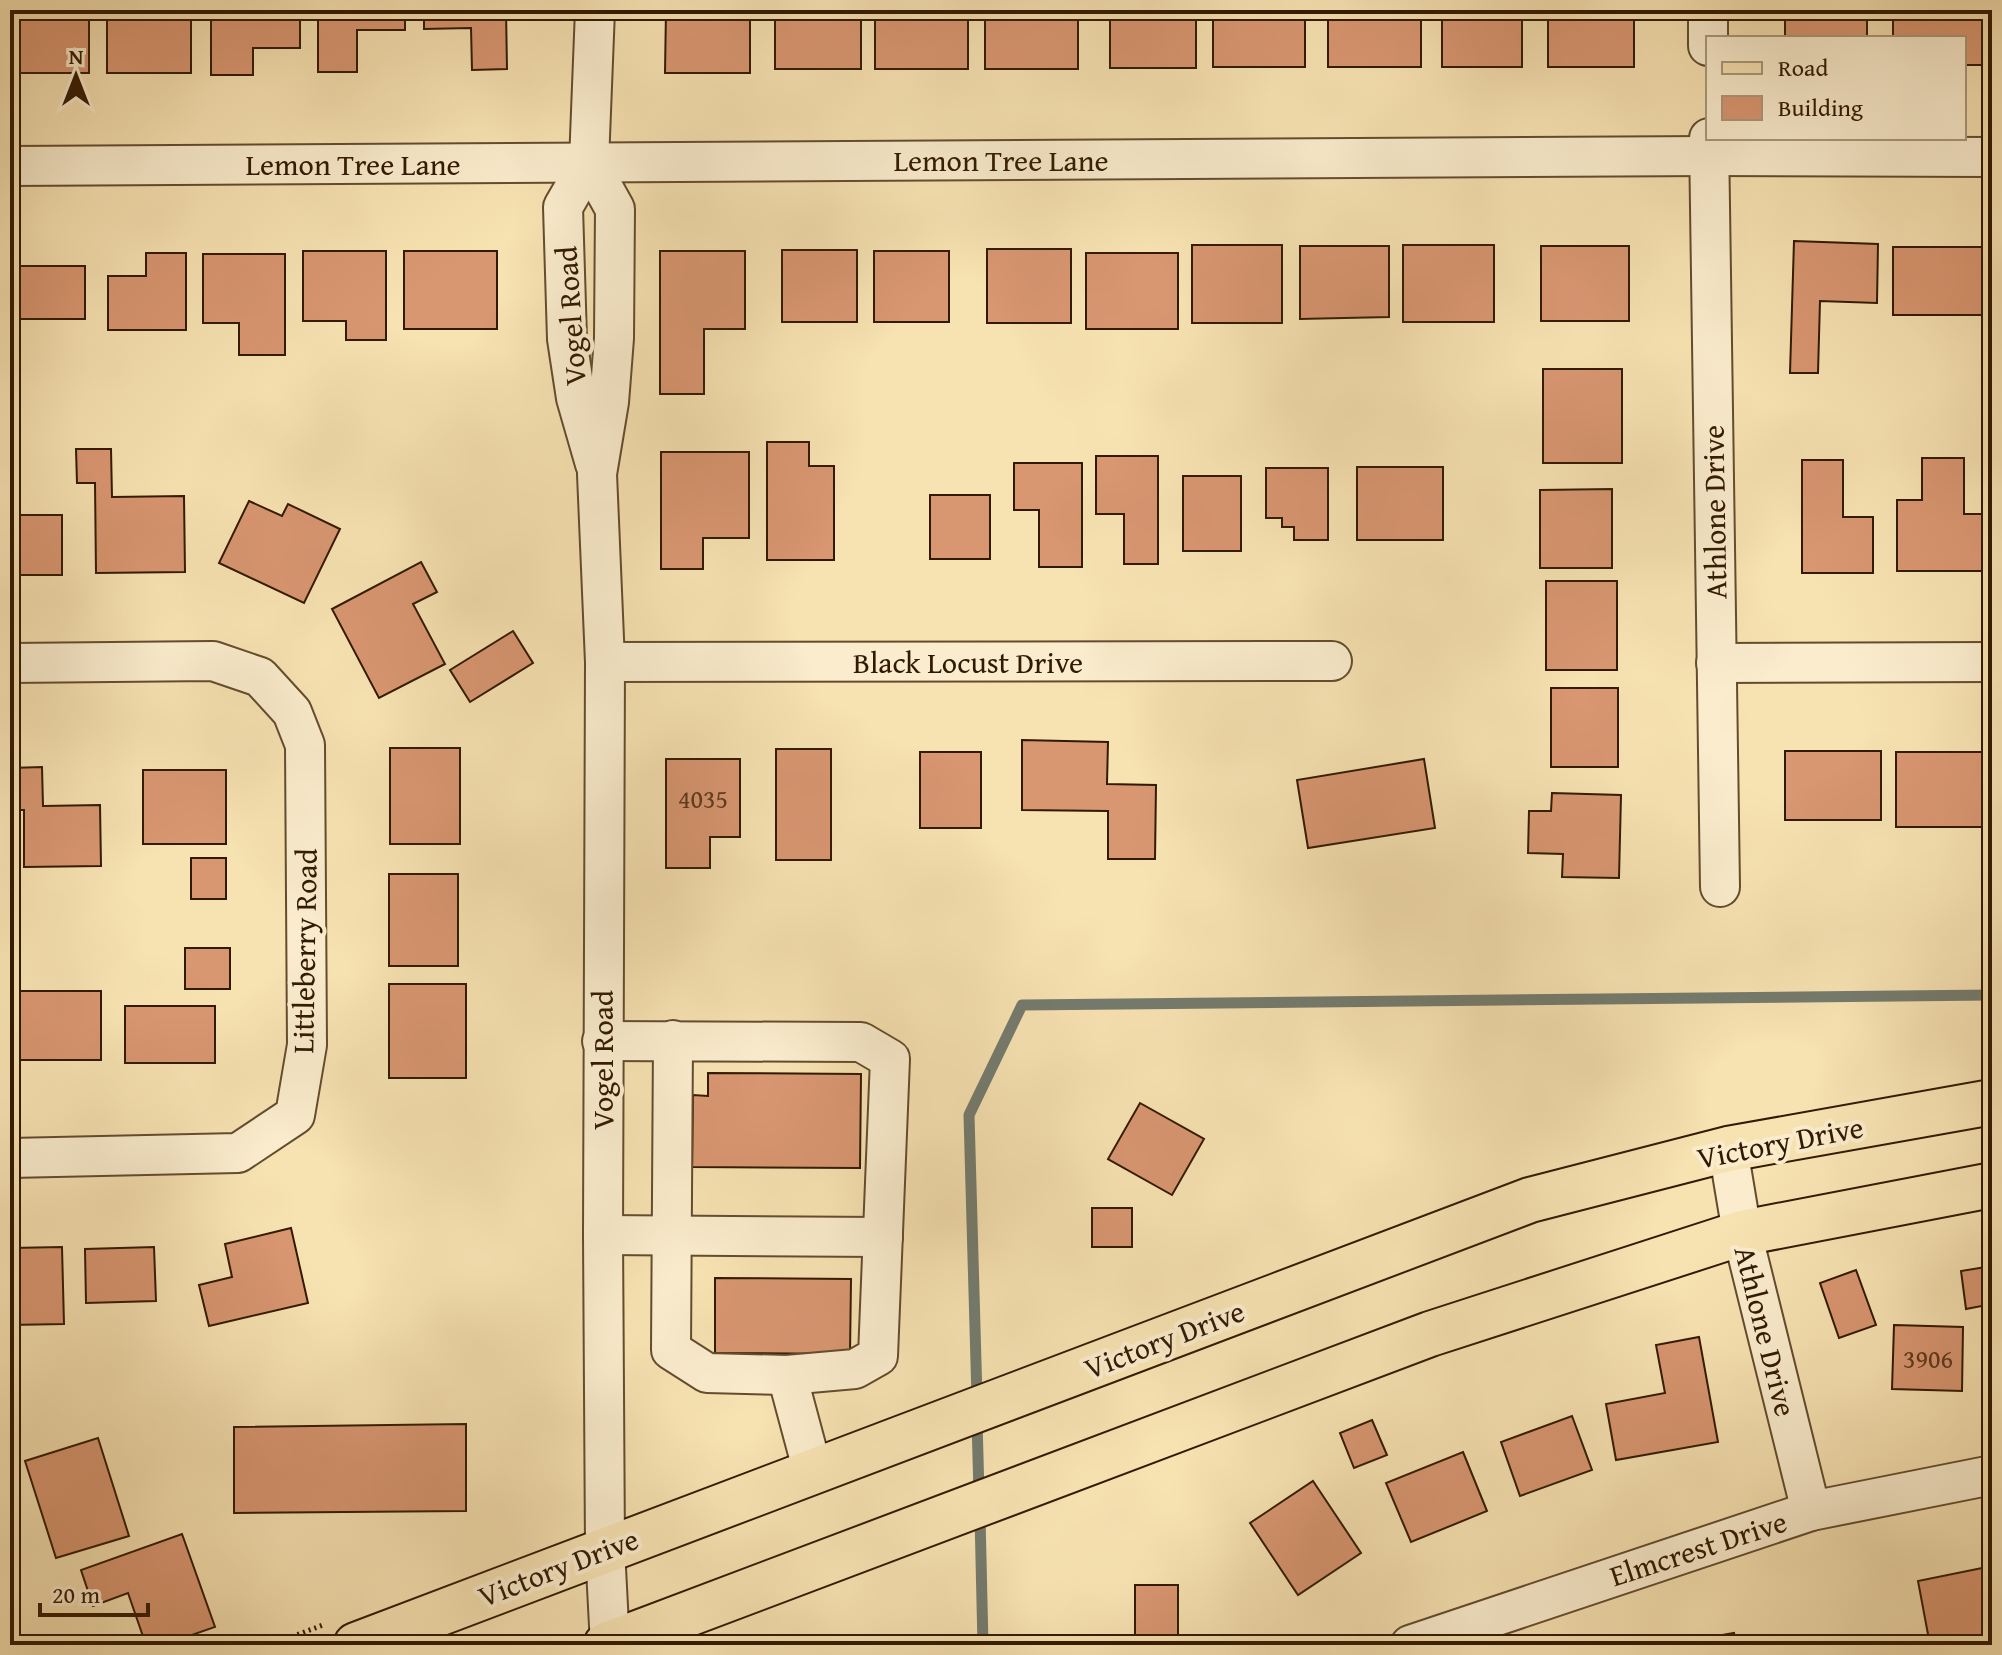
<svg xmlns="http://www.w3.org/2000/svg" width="2002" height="1655" font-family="'Gentium Book Plus',serif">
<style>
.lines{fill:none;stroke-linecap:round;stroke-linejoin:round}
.stream{stroke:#747b6e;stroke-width:11}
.building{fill:#d89671;stroke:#321a02;stroke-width:2}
.minor-casing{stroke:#634c2e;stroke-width:42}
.major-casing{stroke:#321a02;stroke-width:48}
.path{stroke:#321a02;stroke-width:5;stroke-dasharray:2 4;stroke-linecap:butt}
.minor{stroke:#faeccd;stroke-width:38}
.major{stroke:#f7e2b2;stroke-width:44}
.labels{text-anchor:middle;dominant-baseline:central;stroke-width:8;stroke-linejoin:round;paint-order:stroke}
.number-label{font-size:26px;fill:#5c391e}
.street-label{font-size:30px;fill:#321a02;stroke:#faeccd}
</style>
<rect width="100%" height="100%" fill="#f7e2b2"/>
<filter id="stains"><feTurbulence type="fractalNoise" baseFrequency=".0025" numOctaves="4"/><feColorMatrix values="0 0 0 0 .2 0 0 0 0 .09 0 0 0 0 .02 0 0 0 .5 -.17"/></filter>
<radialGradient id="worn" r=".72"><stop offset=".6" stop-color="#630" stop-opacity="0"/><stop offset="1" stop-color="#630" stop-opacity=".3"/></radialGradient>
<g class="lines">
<g class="stream">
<polyline points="977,1398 969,1115 1022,1005 1992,995"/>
<polyline points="977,1420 979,1494"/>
<polyline points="980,1516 983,1645"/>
</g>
</g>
<g class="building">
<rect x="10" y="10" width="79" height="63"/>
<rect x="107" y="10" width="84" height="63"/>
<polygon points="211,10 300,10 300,48 253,48 253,75 211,75"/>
<polygon points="318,10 405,10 405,30 357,30 357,72 318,72"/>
<polygon points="424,10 506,10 507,69 472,70 471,28 424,29"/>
<polygon points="666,10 706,10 706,15 750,15 750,73 665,73"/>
<rect x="775" y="10" width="86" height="59"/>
<rect x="875" y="10" width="93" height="59"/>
<rect x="985" y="10" width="93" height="59"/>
<rect x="1110" y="10" width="86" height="58"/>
<rect x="1213" y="10" width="92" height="57"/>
<rect x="1328" y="10" width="93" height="57"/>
<rect x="1442" y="10" width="80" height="57"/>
<rect x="1548" y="10" width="86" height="57"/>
<rect x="1785" y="10" width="82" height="28"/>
<polygon points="1893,10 1985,10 1985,65 1964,65 1964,38 1893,38"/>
<polygon points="1794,241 1878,244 1877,303 1820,301 1818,373 1790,373"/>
<rect x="1192" y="245" width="90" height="78"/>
<rect x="1403" y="245" width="91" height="77"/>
<polygon points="1300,246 1389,246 1389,317 1300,319"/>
<rect x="1541" y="246" width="88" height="75"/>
<rect x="1893" y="247" width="92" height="68"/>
<rect x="987" y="249" width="84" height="74"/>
<rect x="782" y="250" width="75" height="72"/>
<polygon points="303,251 386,251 386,340 346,340 346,321 303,321"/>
<rect x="404" y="251" width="93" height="78"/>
<polygon points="660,251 745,251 745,329 704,329 704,394 660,394"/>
<rect x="874" y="251" width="75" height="71"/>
<polygon points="146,253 186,253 186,330 108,330 108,276 146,276"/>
<rect x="1086" y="253" width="92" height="76"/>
<polygon points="203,254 285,254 285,355 239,355 239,323 203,323"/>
<rect x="10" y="266" width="75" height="53"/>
<rect x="1543" y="369" width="79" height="94"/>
<polygon points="767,442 809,442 809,466 834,466 834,560 767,560"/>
<polygon points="76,449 111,449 112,497 184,496 185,572 96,573 95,483 77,483"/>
<polygon points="661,452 749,452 749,538 703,538 703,569 661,569"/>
<polygon points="1096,456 1158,456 1158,564 1124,564 1124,514 1096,514"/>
<polygon points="1922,458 1964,458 1964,514 1992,514 1992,571 1897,571 1897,500 1922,500"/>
<polygon points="1802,460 1843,460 1843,517 1873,517 1873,573 1802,573"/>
<polygon points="1014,463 1082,463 1082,567 1039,567 1039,510 1014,510"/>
<rect x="1357" y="467" width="86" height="73"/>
<polygon points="1266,468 1328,468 1328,540 1294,540 1294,527 1282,527 1282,518 1266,518"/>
<rect x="1183" y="476" width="58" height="75"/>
<polygon points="1612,489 1612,568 1540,568 1540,490"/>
<rect x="930" y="495" width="60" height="64"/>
<polygon points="249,501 282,516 288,504 340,529 304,603 219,563"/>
<rect x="10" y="515" width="52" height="60"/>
<polygon points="421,562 437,592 413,604 445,664 379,698 332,609"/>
<rect x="1546" y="581" width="71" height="89"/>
<polygon points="513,631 533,663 470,702 450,670"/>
<rect x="1551" y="688" width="67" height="79"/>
<polygon points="1022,740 1108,742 1107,784 1156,785 1155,859 1108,859 1108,811 1022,810"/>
<rect x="390" y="748" width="70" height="96"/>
<rect x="776" y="749" width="55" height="111"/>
<rect x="1785" y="751" width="96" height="69"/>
<rect x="920" y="752" width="61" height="76"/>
<rect x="1896" y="752" width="93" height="75"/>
<polygon points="666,759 740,759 740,837 710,837 710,868 666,868"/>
<polygon points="1424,759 1435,828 1308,848 1297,780"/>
<polygon points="42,767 43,806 100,805 101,866 24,867 24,810 10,810 10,768"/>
<rect x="143" y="770" width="83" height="74"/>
<polygon points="1552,793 1621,795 1619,878 1562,877 1563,854 1528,853 1529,811 1551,811"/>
<rect x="191" y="858" width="35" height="41"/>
<rect x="389" y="874" width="69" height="92"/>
<rect x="185" y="948" width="45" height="41"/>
<rect x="389" y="984" width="77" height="94"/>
<rect x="10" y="991" width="91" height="69"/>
<rect x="125" y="1006" width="90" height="57"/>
<polygon points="708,1073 861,1074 860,1168 692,1167 693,1095 708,1096"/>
<polygon points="1140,1103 1204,1139 1172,1195 1108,1159"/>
<rect x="1092" y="1208" width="40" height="39"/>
<polygon points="291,1228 308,1303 209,1326 199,1285 232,1277 225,1244"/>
<polygon points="62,1247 64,1324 10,1325 10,1248"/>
<polygon points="154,1247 156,1301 86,1303 85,1249"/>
<polygon points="1992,1266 1992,1304 1966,1309 1961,1271"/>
<polygon points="1856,1270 1876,1325 1839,1338 1820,1283"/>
<polygon points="715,1278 851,1279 850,1354 715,1353"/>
<polygon points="1894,1325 1963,1327 1962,1391 1892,1389"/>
<polygon points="1699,1337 1718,1442 1616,1460 1606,1404 1665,1393 1656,1345"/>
<polygon points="1572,1416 1592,1470 1520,1496 1501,1442"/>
<polygon points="1372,1420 1387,1455 1354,1468 1340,1433"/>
<polygon points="466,1424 466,1511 234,1513 234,1427"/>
<polygon points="98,1438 129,1536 56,1558 25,1461"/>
<polygon points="1463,1452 1487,1511 1411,1542 1386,1483"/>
<polygon points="1313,1481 1361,1553 1298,1595 1250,1523"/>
<polygon points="182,1534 215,1627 163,1645 146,1645 128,1593 93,1606 81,1570"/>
<polygon points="1992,1566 1992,1635 1959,1642 1959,1645 1930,1645 1918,1581"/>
<rect x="1135" y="1585" width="43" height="60"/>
<polygon points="1734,1633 1736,1645 1666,1645"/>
</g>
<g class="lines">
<defs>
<g id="minor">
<polyline points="1708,10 1708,46"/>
<polyline points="1709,138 1720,887"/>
<polyline points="589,162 615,209 614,338 609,402 597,474 605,662 603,1235 605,1549 610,1645"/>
<polyline points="10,166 1709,156 1992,157"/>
<polyline points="595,464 576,398 567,339 563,207 589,162 595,10"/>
<polyline points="605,662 1332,661"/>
<polyline points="10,663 213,661 260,677 292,712 305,745 307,1045 295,1115 238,1153 10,1158"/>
<polyline points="1716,663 1992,662"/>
<polyline points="602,1041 861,1042 890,1059 878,1356 855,1369 787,1375 707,1373 671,1350 673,1040"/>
<polyline points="1728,1149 1742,1233 1811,1511"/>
<polyline points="603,1235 883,1237"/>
<polyline points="787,1375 813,1472"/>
<polyline points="1410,1645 1811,1511 1992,1475"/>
</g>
<g id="major">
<polyline points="356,1645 1530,1200 1728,1149 1992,1102"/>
<polyline points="606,1645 1430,1334 1742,1233 1992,1185"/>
</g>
</defs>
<use href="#minor" class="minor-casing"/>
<use href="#major" class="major-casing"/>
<polyline class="path" points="275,1643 323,1625"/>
<use href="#minor" class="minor"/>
<use href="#major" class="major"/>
</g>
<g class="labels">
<g class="number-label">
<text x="703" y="798">4035</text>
<text x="1928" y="1358">3906</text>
</g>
<g class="street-label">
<text x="1001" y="160">Lemon Tree Lane</text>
<text x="353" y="164">Lemon Tree Lane</text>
<text transform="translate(570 316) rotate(-94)">Vogel Road</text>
<text transform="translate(1714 512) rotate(-91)">Athlone Drive</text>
<text x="968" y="662">Black Locust Drive</text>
<text transform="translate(304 951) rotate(-89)">Littleberry Road</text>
<text transform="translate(602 1060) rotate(-90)">Vogel Road</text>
<text transform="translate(1780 1142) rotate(-11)">Victory Drive</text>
<text transform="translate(1766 1331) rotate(76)">Athlone Drive</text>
<text transform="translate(1164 1339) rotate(-21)">Victory Drive</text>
<text transform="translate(1698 1548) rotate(-18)">Elmcrest Drive</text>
<text transform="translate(558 1567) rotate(-21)">Victory Drive</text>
</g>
</g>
<rect width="2002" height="1655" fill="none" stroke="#f7e2b2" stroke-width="40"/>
<rect x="12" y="12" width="1978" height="1631" fill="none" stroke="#321a02" stroke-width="4"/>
<rect x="20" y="20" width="1962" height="1615" fill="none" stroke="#321a02" stroke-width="2"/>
<rect x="1706" y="36" width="260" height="104" fill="#faeccd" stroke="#aa987c" stroke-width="2"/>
<rect x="1722" y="62" width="40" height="12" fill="#f7e2b2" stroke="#aa987c" stroke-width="2"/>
<text x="1778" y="76" font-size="24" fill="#321a02">Road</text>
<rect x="1722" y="96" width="40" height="24" fill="#d89671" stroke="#aa987c" stroke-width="2"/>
<text x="1778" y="116" font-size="24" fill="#321a02">Building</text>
<g transform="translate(76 76)" stroke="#faeccd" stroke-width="6" paint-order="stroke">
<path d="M0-6L14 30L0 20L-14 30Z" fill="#321a02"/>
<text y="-12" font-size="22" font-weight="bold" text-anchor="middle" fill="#321a02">N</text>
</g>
<path d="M40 1603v12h108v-12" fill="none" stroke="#321a02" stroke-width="4"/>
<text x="52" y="1603" font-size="24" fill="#321a02" stroke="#faeccd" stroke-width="6" paint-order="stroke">20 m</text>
<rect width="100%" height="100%" filter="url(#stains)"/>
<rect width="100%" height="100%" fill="url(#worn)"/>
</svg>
